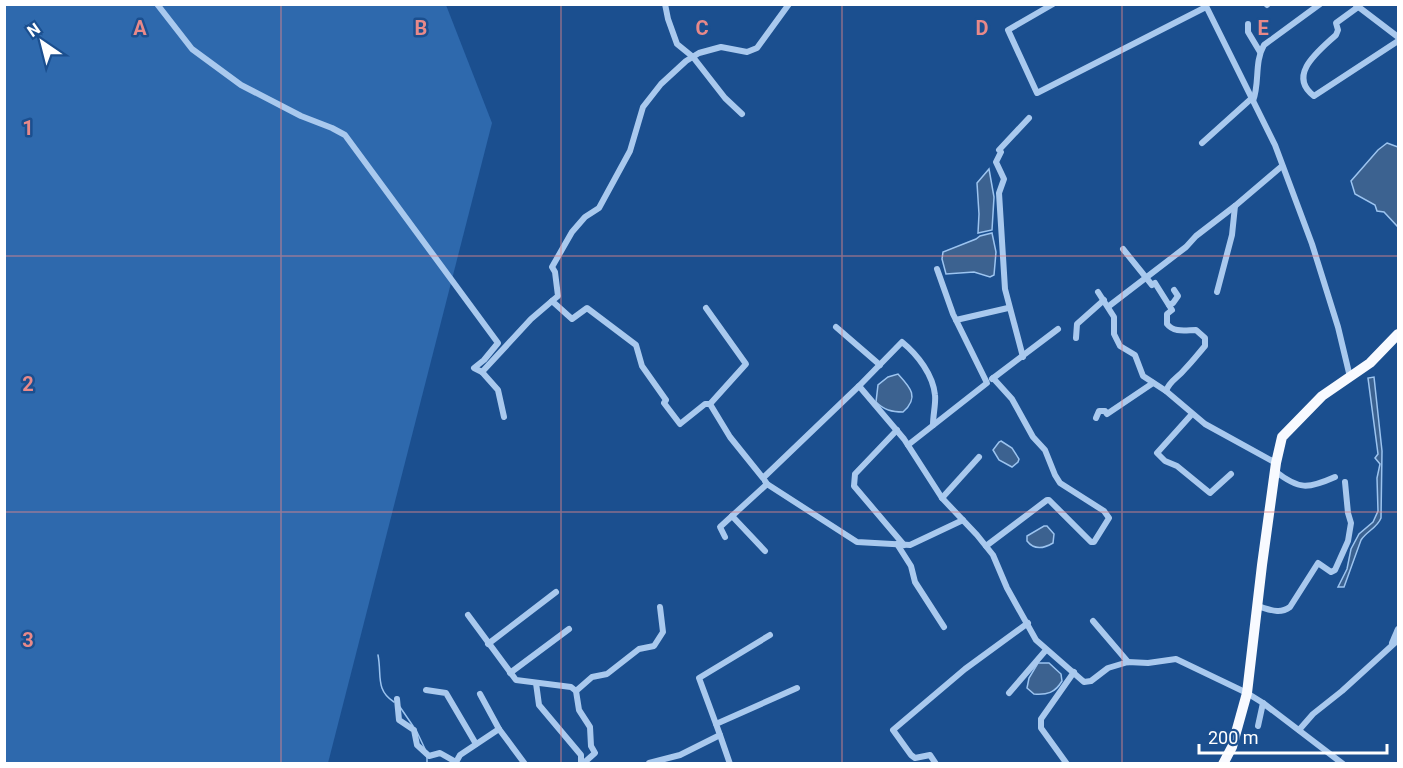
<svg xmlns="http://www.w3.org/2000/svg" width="1403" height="768" font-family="Roboto,sans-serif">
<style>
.green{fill:#2e69ad}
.water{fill:#3c6290;stroke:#9cc4f0;stroke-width:1.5}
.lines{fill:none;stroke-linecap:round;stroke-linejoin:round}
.stream{stroke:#9cc4f0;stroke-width:1.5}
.minor{stroke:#a9c9ee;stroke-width:6}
.trunk{stroke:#f8faff;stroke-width:10}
.grid{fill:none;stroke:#e88989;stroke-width:1.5;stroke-opacity:0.55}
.grid-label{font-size:20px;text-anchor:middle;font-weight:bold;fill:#e88989;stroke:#1b4f8f;stroke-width:5;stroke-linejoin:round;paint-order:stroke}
</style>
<rect width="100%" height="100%" fill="#1b4f8f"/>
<polygon class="green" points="4,5 446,5 492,123 328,763 5,763"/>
<g class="water">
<polygon points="1387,143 1398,147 1398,227 1384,212 1377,211 1375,205 1355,194 1351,181 1378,150"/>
<polygon points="989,169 994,197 992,230 978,233 979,214 977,183"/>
<polygon points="992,233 996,252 994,275 990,277 974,272 946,274 942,259 943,252 976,239 980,236"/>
<path d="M898,374C910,387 920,397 903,412C892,412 884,410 876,402L878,385L888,377Z"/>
<path d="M1374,377L1382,451L1381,518C1377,528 1367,531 1361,540L1344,587H1338L1347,569L1351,549L1359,534L1373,522L1378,511L1377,478L1380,464L1375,458L1378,454L1368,378Z"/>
<polygon points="1001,441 1012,448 1019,459 1018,462 1012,467 999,460 993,450 999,442"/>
<path d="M1044,526H1047L1054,534L1053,543C1043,549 1034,550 1027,541V536Z"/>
<path d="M1038,663H1049L1061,674L1062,681C1055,693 1047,695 1034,694L1027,688L1029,678Z"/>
</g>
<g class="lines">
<g class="stream">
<path d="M378,655C382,675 375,690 394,702"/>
<polyline points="400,707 413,726"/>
<polyline points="417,732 425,749"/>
<polyline points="427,757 427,764"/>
</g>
<g class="minor">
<polyline points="157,4 192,49 241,85 301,116 332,128 345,135 498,343 484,360 474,368 482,372 531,319 552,301"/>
<polyline points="665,4 668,19 677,44 693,57 725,98 742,114"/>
<path d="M789,4L757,48L747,52L721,47L699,53L686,61L661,84L643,107L630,151L599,208L585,217L572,232L552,267L555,272L558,296L552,301L572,319L587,308L636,345L642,366L666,400L664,403L680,424L705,404H710L730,437L763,478L859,386L902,342C918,355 933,375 935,395C936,403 933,415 933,425"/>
<polyline points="1053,4 1008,30 1037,93 1206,7"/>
<polyline points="1205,4 1275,145 1312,244 1338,327 1350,377"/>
<polyline points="1267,5 1268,4"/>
<polyline points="1356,5 1398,37"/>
<path d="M1358,7L1336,23L1338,30L1336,35C1320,50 1286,75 1314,96L1398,41"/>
<polyline points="1248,24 1248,32 1260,52"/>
<path d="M1253,101C1260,83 1254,62 1264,45L1320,4"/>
<polyline points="1202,143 1252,98"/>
<path d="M1123,249L1152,285L1155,283L1172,310L1167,314V324C1174,333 1186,330 1196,330L1205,338V346C1198,354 1192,362 1185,369C1178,378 1170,380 1166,391"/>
<polyline points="1098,292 1114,317 1114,334 1120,346 1135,355 1143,376 1166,391 1205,424 1276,463"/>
<polyline points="1217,292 1232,235 1235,206 1282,166"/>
<polyline points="1169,305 1173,303 1178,296 1174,290"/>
<polyline points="1109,306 1186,247 1196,236 1235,206"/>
<polyline points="706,308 746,364 710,404"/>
<polyline points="956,320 1008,308"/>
<polyline points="836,327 880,365"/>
<polyline points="1076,338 1077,324 1104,300"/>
<polyline points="1023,357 1005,289 999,193 1004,179 996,162 1001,152 999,150 1029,118"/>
<polyline points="482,372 498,390 504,417"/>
<polyline points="992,379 1058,329"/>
<polyline points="859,386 904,439 942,498 977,535 993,555 1007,588 1036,640 1084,682 1091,681 1108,668 1128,662 1148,663 1176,659 1247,693 1263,703 1343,764"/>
<polyline points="1192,414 1157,453 1165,461 1177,466 1210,493 1231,474"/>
<polyline points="1096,418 1099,411 1105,411 1107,414 1153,383"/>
<polyline points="897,430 855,474 854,486 904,545"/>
<polyline points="908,445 987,383 953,314 937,269"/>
<path d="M1275,471C1299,490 1308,489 1335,477"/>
<polyline points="767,484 857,542 910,545 963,520"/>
<polyline points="942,498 979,457"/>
<polyline points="725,537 720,527 732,516"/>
<polyline points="897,544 911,566 915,582 944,627"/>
<polyline points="986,546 1047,500 1049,500 1091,542 1094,542 1109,518 1104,511 1060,483 1055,475 1045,450 1033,437 1012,399 993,378"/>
<polyline points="765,551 732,516 767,484 765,481"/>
<path d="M1257,606C1269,609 1279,615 1290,607L1318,563L1331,572L1335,570L1348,541L1351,523L1348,513L1345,482"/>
<polyline points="468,615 516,680 571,687 576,691 579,710 590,727 591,746 595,753 586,761 586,764"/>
<polyline points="1093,621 1128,662"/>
<polyline points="1392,643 1398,629"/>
<polyline points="488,644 556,592"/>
<polyline points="510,673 569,629"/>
<polyline points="536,683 539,705 581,755 581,764"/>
<polyline points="426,690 446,693 476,744"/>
<polyline points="576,691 592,677 607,674 639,649 654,646 663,632 660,607"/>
<polyline points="1009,693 1046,650"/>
<polyline points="480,694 499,729"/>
<polyline points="397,699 399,720 414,730 417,745 429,756 440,753 456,762"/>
<polyline points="716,724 699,678 770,635"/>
<polyline points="1258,726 1263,703"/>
<polyline points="1299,730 1313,714 1342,691 1398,640"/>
<polyline points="720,735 730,764"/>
<polyline points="649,763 680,755 720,735 716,724 797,688"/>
<polyline points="455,764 460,755 499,729 525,764"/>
<polyline points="936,764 930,755 915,758 911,755 893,730 965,669 1028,623"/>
<polyline points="1067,764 1041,728 1041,719 1074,672"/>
</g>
<polyline class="trunk" points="1223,764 1232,747 1247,693 1262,565 1276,463 1282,437 1322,396 1370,363 1398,334"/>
</g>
<path class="grid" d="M281,4V764M561,4V764M842,4V764M1122,4V764M4,256H1398M4,512H1398"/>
<g class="grid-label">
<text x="140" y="35">A</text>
<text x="421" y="35">B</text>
<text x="702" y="35">C</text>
<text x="982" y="35">D</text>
<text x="1263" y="35">E</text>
<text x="28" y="135">1</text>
<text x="28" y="391">2</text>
<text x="28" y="647">3</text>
</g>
<rect width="1403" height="768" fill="none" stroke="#ffffff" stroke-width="12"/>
<g transform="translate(42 42) rotate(325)" stroke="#1b4f8f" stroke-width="4.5" paint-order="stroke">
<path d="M0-4.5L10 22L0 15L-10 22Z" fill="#ffffff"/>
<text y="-9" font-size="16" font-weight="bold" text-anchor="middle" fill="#ffffff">N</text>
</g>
<path d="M1199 744v9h188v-9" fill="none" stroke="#ffffff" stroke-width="3"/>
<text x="1208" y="744" font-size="18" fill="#ffffff" stroke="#1b4f8f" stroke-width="4.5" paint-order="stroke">200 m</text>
</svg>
